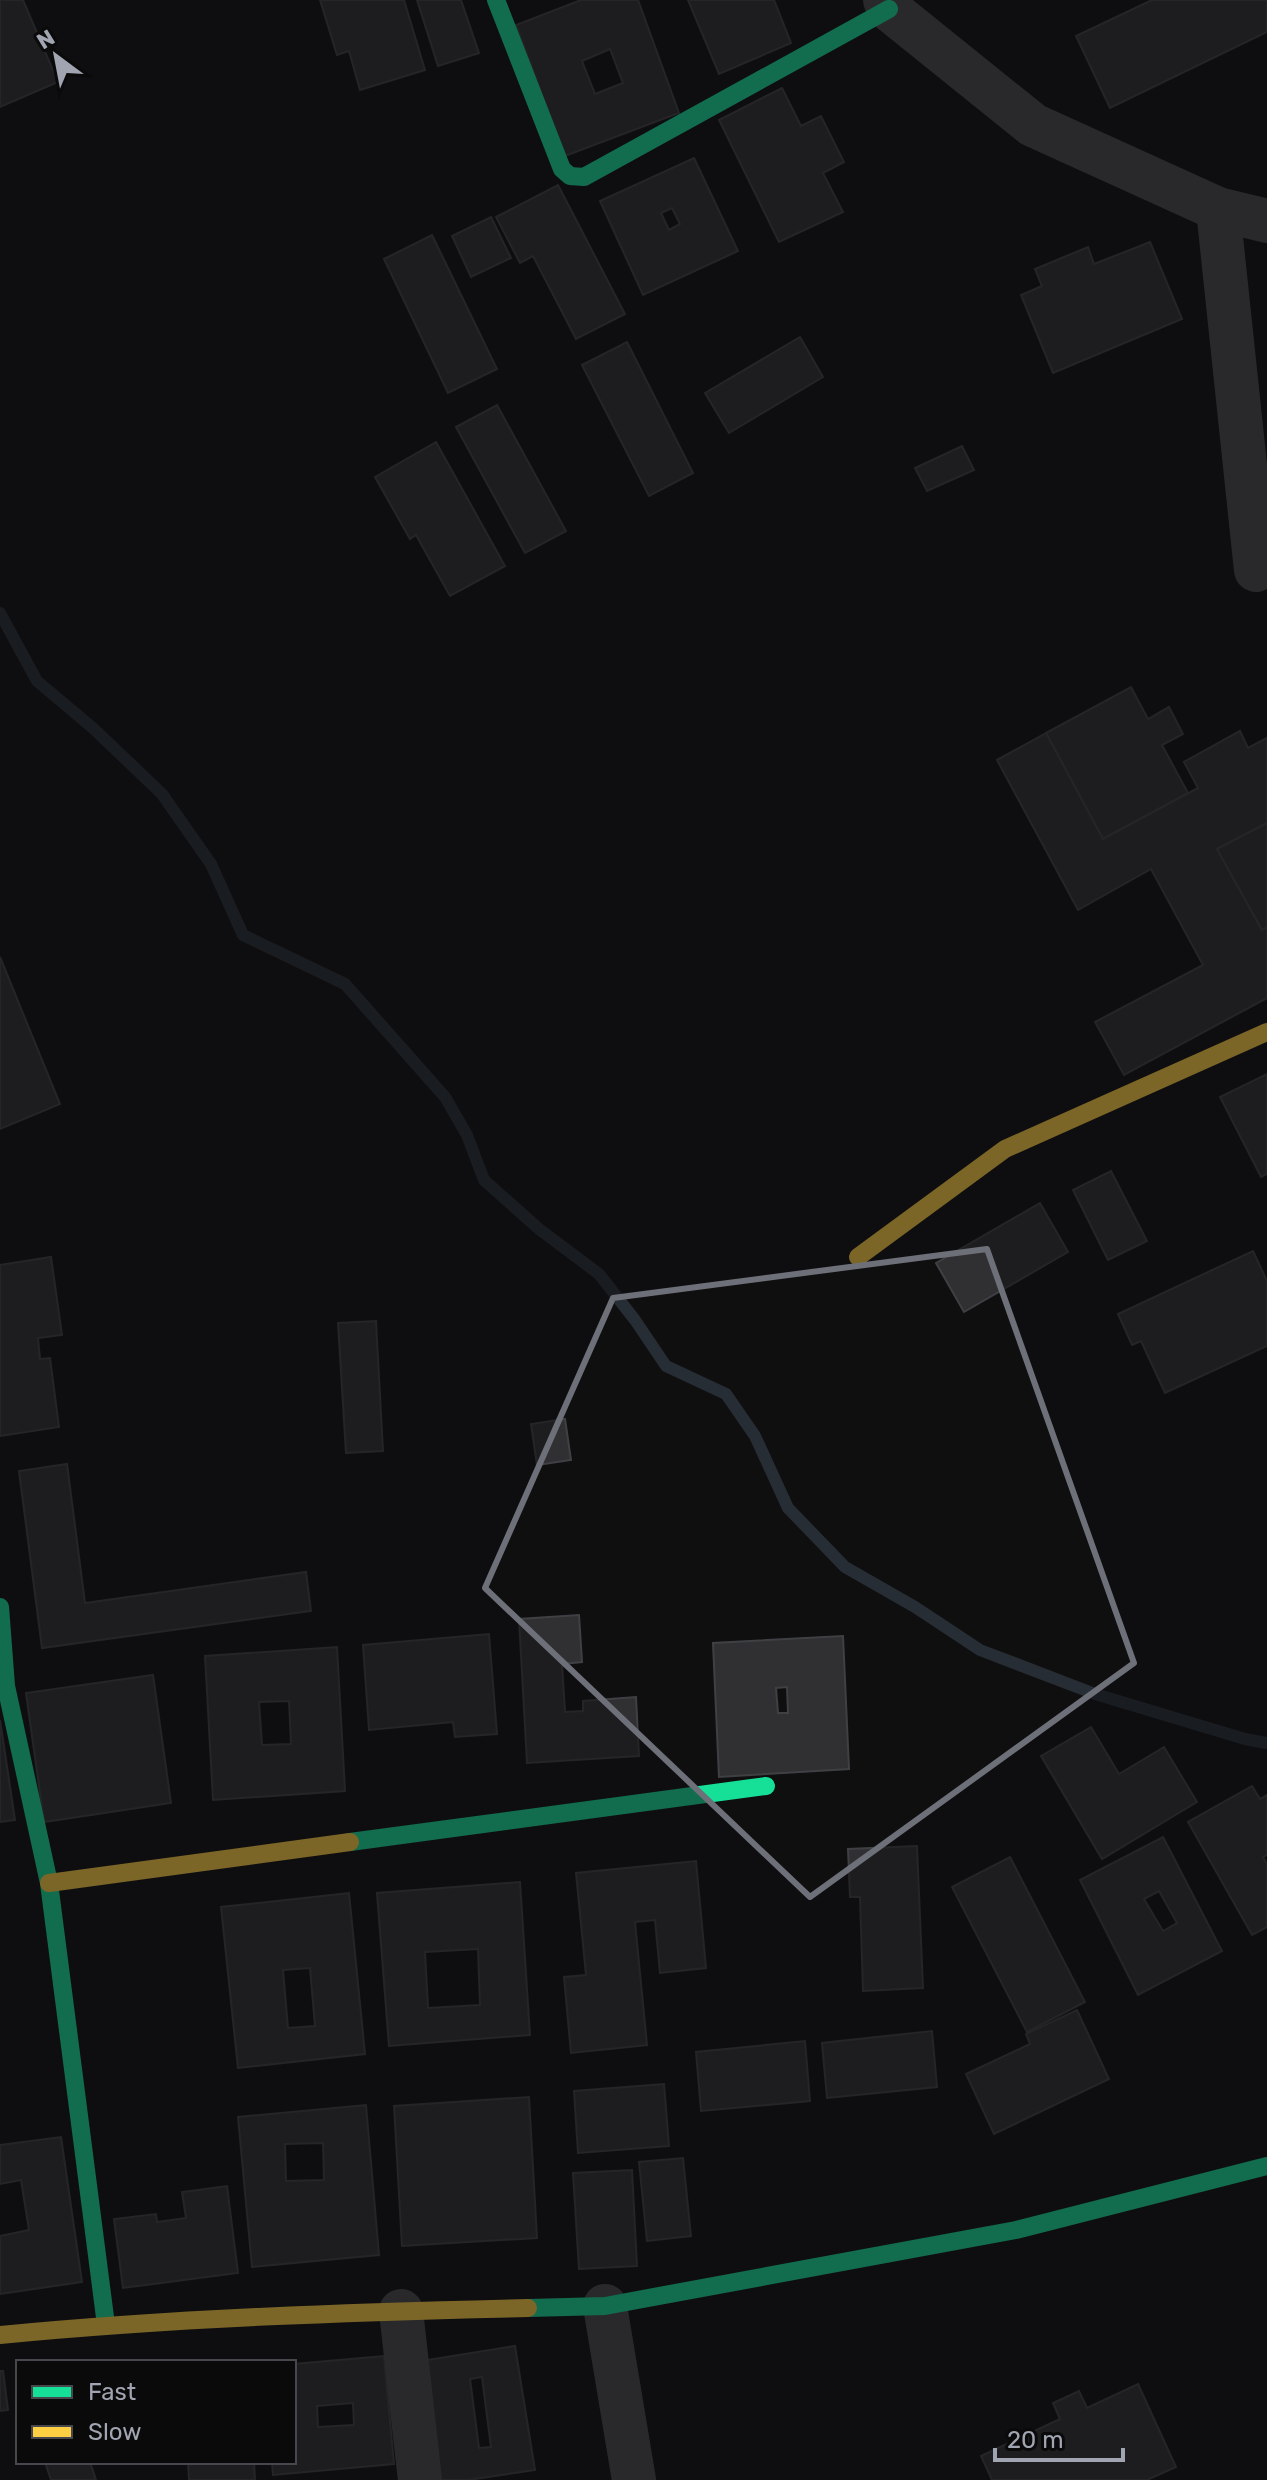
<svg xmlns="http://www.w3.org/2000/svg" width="1267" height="2480" font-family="Rubik,sans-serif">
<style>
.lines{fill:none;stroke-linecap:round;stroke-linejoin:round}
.stream{stroke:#272d34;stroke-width:12}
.building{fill:#303032;stroke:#3f4044;stroke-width:2;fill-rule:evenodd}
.street{stroke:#4a4b4f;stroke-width:44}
.fast{stroke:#16e098;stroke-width:18}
.slow{stroke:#ffcf43;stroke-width:18}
.marked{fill:none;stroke:#6e7079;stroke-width:6;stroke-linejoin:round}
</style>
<rect width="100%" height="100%" fill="#0f0f10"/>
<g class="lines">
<polyline class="stream" points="0,613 37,681 94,729 162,794 211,864 243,935 345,984 445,1097 467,1135 484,1180 539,1229 599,1274 635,1320 666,1366 726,1394 755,1436 788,1508 845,1567 915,1607 980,1650 1095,1694 1245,1739 1267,1743"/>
</g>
<g class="building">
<polygon points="0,0 23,0 58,82 0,107"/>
<polygon points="320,0 404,0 425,70 360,90 349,51 337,55"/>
<polygon points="417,0 461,0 479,53 438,66"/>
<path d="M581,0H638L679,113L565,156L516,25ZM610,49L623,83L595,94L582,61Z"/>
<polygon points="688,0 774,0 791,43 719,74"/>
<polygon points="1152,0 1267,0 1267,32 1110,108 1076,36"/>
<polygon points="782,88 801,126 821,116 844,162 823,173 843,212 779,242 719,120"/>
<path d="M694,158L738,251L643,295L600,201ZM672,208L680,224L669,230L661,213Z"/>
<polygon points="558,185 625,314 576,339 533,256 520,263 496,217"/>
<polygon points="491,217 511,258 471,277 452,236"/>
<polygon points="432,235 497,369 448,393 384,259"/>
<polygon points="1150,242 1182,319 1053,373 1021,295 1042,286 1035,269 1088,247 1094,264"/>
<polygon points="800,337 823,377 729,433 705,393"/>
<polygon points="627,342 693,473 649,496 582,365"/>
<polygon points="497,405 566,531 525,553 456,427"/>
<polygon points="436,442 505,566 450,596 416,535 410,539 375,477"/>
<polygon points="962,446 974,470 927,491 915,468"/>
<polygon points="1131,687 1148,719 1169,707 1183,734 1162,745 1188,793 1103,839 1046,733"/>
<polygon points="1240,731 1248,748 1267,738 1267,823 1217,849 1262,930 1267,927 1267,998 1124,1075 1095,1022 1203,965 1151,869 1078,910 997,760 1046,733 1103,839 1198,788 1184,762"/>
<polygon points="1267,823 1267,927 1262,930 1217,849"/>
<polygon points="0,957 60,1104 0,1129"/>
<polygon points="1267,1074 1267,1174 1261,1177 1220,1097"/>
<polygon points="1111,1171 1147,1241 1108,1260 1073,1190"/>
<polygon points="1040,1203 1068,1252 964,1312 936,1263"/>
<polygon points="1253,1251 1267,1281 1267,1346 1165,1393 1141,1341 1132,1345 1118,1314"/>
<polygon points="51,1257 62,1335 38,1338 40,1359 50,1358 59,1427 0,1436 0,1265"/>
<polygon points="376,1321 383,1451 346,1453 338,1323"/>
<polygon points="565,1419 571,1460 537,1465 531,1424"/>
<polygon points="67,1464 85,1603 306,1572 311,1611 42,1648 19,1471"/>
<polygon points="579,1615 582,1662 562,1664 565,1712 583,1711 583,1701 636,1697 639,1756 527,1763 519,1619"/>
<polygon points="489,1634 497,1734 455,1737 453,1722 369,1730 363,1645"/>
<path d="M843,1636L849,1769L719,1777L713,1643ZM787,1687L788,1713H778L776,1688Z"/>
<path d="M337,1647L345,1791L213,1800L205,1656ZM289,1701L291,1744L262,1745L259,1702Z"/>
<polygon points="153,1675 171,1803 44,1822 26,1693"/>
<polygon points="0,1720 15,1820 0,1822"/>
<polygon points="1091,1727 1119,1774 1164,1747 1197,1802 1102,1859 1041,1756"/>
<polygon points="1252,1786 1260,1799 1267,1795 1267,1855 1263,1857 1267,1864 1267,1927 1252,1935 1188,1822"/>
<path d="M1163,1837L1222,1951L1138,1995L1080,1880ZM1159,1891L1177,1923L1163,1931L1144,1899Z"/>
<polygon points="917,1846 923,1988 863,1991 860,1897 850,1897 848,1849"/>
<polygon points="1010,1857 1085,2002 1027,2032 952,1887"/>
<polygon points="696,1861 706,1968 660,1973 655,1920 635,1922 647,2045 571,2053 564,1977 586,1975 576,1873"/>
<path d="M520,1882L530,2035L389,2046L377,1893ZM478,1949L480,2005L428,2008L425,1952Z"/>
<path d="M349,1893L365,2054L238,2068L221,1907ZM310,1968L315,2026L288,2028L283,1970Z"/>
<polygon points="1077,2010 1109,2079 994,2134 966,2074 1030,2044 1026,2034"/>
<polygon points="932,2031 937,2087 827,2098 822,2043"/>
<polygon points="805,2041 810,2101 701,2111 696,2052"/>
<polygon points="664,2084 669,2146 578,2153 574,2091"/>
<polygon points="529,2097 537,2238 402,2246 394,2106"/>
<path d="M366,2105L379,2255L252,2267L238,2117ZM323,2143L324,2180L286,2181L285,2144Z"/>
<polygon points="61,2137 82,2282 0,2294 0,2236 29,2230 21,2180 0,2184 0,2145"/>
<polygon points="683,2158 691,2236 647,2241 639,2162"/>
<polygon points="632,2170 637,2266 579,2269 573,2173"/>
<polygon points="227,2186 238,2273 123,2288 114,2219 156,2214 157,2222 186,2218 182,2192"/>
<path d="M515,2346L535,2470L468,2480H439L421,2361ZM482,2377L491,2447L479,2448L470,2379Z"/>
<path d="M384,2356L394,2464L273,2475L272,2462H294V2364ZM353,2403L354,2425L318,2427L317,2406Z"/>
<polygon points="0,2371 3,2371 8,2410 0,2411"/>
<polygon points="1138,2384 1176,2467 1147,2480 992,2480 981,2456 1060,2419 1053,2403 1079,2391 1087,2408"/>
<polygon points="45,2462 90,2462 96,2480 51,2480"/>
<polygon points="188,2462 254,2462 255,2480 189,2480"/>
</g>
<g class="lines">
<g class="street">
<polyline points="885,0 889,9 1033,125 1218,209 1267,221"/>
<polyline points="1218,209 1256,570"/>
<polyline points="605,2306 634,2480"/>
<polyline points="401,2311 420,2480"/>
</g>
<g class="fast">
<polyline points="496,0 562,169 570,176 584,177 889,9"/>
<polyline points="0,1607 6,1686 49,1883 106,2325"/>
<polyline points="350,1842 766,1786"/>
<polyline points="528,2308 605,2306 1016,2230 1267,2166"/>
</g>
<g class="slow">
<polyline points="858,1257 1005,1149 1267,1032"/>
<polyline points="49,1883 350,1842"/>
<path d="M0,2335C176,2318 352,2312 528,2308"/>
</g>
</g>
<path d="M0 0H1267V2480H0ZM987,1249L1134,1663L810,1897L485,1588L613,1298Z" fill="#0f0f10" fill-opacity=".55" fill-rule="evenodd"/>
<path class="marked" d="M987,1249L1134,1663L810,1897L485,1588L613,1298Z"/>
<rect x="16" y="2360" width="280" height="104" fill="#0a0a0b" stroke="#46484d" stroke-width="2"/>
<rect x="32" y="2386" width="40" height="12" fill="#16e098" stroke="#46484d" stroke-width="2"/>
<text x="88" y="2400" font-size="24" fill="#a1a4b1">Fast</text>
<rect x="32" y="2426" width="40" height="12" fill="#ffcf43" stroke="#46484d" stroke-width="2"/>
<text x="88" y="2440" font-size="24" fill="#a1a4b1">Slow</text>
<g transform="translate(56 56) rotate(328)" stroke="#0a0a0b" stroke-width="6" paint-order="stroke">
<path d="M0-6L14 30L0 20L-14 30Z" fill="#a1a4b1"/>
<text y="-12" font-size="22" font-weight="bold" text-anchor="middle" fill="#a1a4b1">N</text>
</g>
<path d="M995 2448v12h128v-12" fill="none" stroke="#a1a4b1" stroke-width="4"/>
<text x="1007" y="2448" font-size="24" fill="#a1a4b1" stroke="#0a0a0b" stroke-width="6" paint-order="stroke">20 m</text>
</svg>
